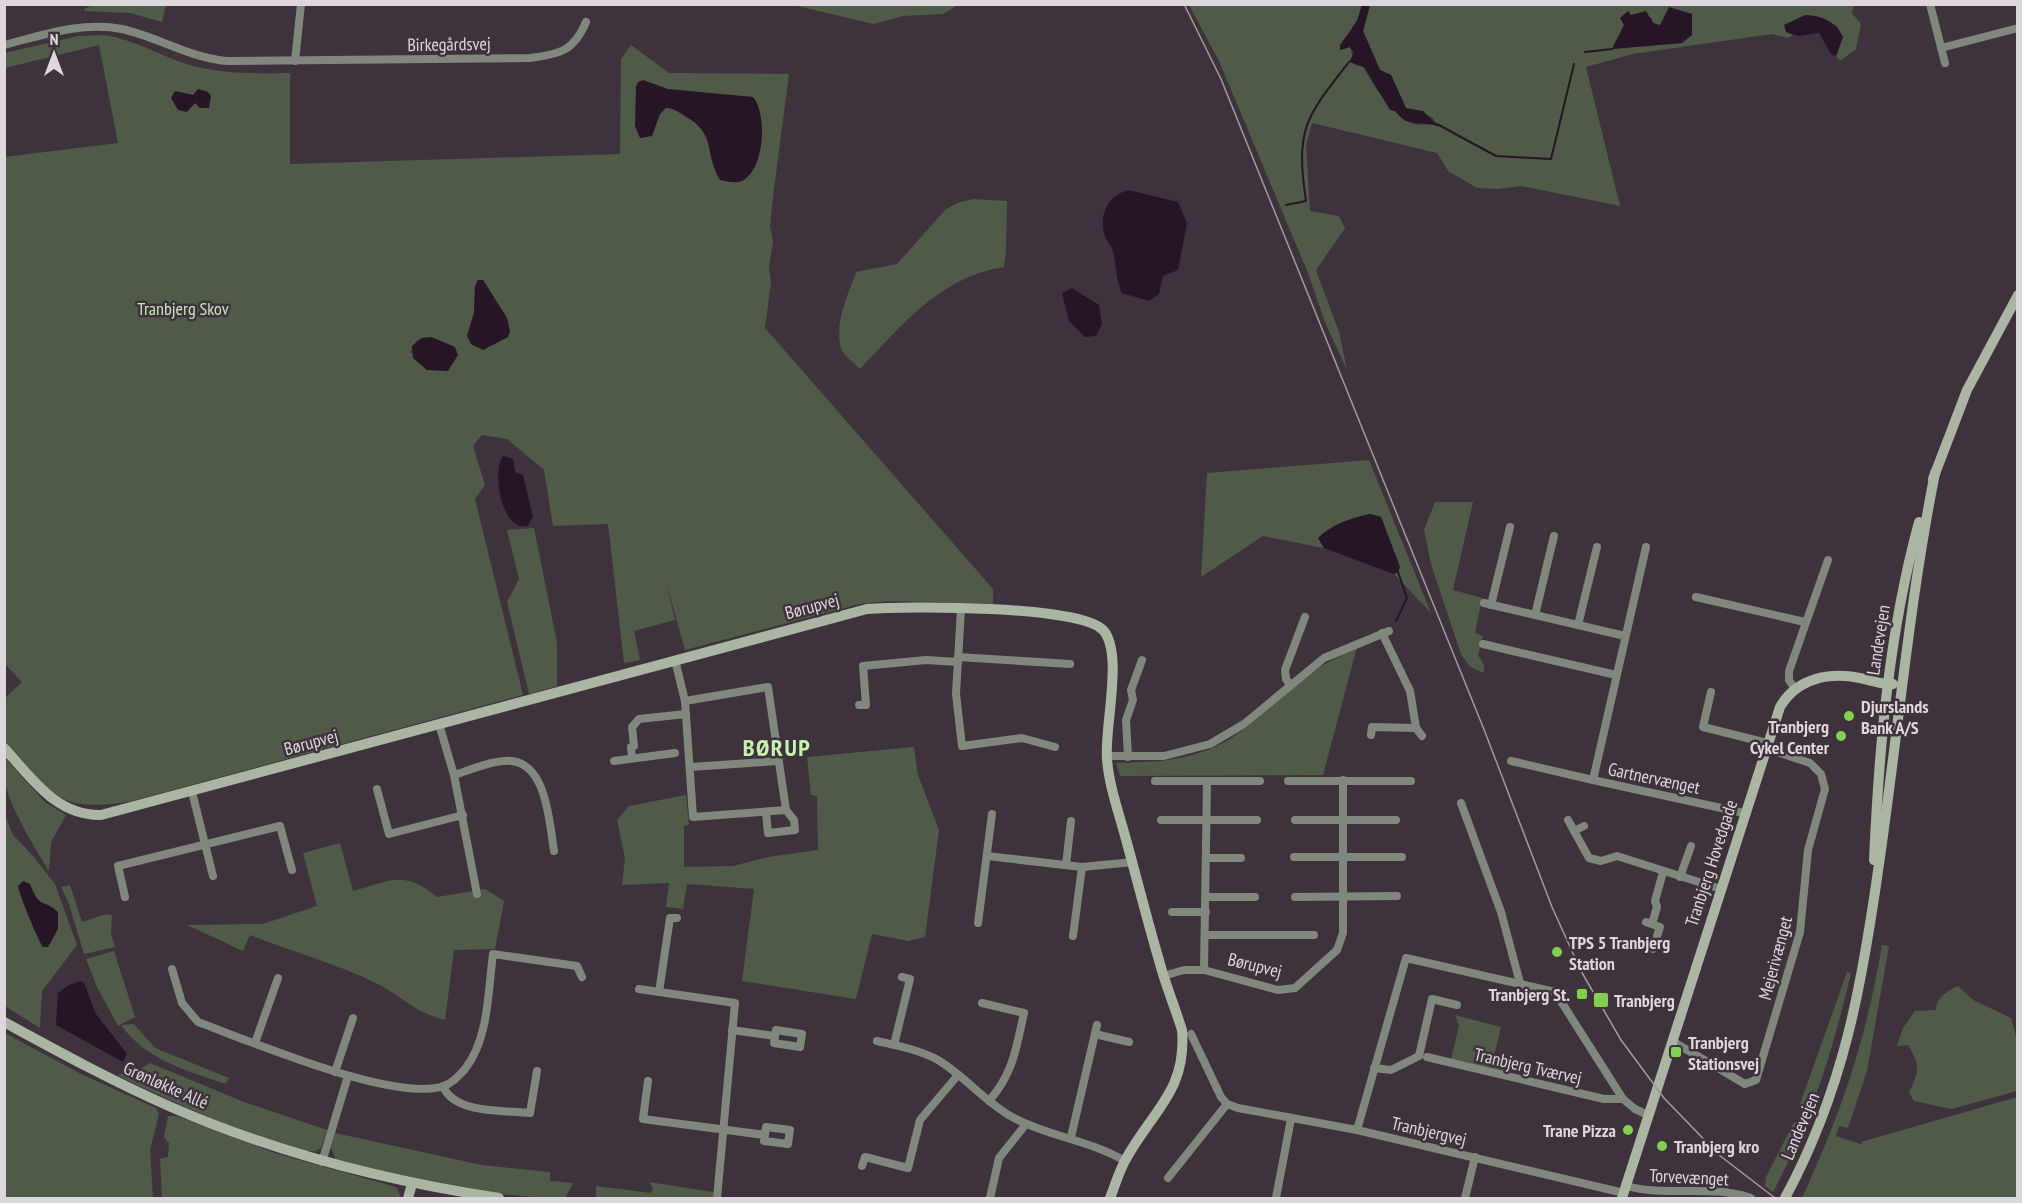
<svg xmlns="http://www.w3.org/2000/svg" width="2022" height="1203" font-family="'PT Sans Narrow',sans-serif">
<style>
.green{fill:#4f5a49;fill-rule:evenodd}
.water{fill:#261525}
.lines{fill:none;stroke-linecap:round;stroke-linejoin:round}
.stream{stroke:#261525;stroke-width:2}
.street{stroke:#80877d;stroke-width:8}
.secondary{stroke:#aab5a4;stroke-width:10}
.tram{stroke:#a29aa2;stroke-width:1.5}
.poi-dot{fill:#83d04e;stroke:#3e333d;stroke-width:2}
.labels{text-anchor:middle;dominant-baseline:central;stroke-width:5;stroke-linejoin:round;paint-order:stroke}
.street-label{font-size:18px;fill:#ded7de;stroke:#3e333d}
.park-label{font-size:18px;fill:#c9e7b9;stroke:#3e333d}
.poi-label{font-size:18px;font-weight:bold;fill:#ded7de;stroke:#3e333d;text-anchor:start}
.district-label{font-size:24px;font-weight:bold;letter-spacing:1.5px;fill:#c6f2ae;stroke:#3e333d}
</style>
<rect width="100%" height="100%" fill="#3e333d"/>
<g class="green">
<polygon points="788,4 958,4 958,5 943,14 903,16 874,24"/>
<path d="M1854,4L1852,13L1861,24L1856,49L1840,61L1836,56L1843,37L1837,26L1815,16L1786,32L1793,35L1788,38L1772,34L1633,54L1586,67L1620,206L1521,186L1498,189L1477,188L1448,171L1437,153L1312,123L1306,146L1310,211L1339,216L1345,228L1316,270L1339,332L1347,370L1325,322L1308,273L1219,61L1189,5H1362L1357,20L1341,50L1350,47L1355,65L1363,67C1377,89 1389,114 1414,124C1421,126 1430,123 1438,126L1432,117L1406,108L1391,75L1380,70L1363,31L1370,5ZM1651,17L1653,23L1682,43L1612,49L1624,25Z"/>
<polygon points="96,5 96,4 166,5 162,22 130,13 84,11 85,8"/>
<path d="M104,35C136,40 158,55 187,64C218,74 258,74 290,73V164L620,154L621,59L631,45L669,73L789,74L773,197L770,226L773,242L769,267L771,282L765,328L993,589V604L890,601L860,604L685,650L666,582L675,620L634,631L640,660L624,663L608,524L553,526L544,470L507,439L482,435L473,446L485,485L475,499L523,695L132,801C57,814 52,794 5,742V698L22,682L4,663V157L118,143L99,45L5,68V53L78,36ZM483,280L507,318L508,337L499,341L467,336L474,313L475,286ZM431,337L455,347L410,353L417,340Z"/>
<path d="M973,199L1007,201L1006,252L1004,267C941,276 901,326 860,369C854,363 843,355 841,348C834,323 848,295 856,272L897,264L945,210L957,203Z"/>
<polygon points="1369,460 1431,613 1394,574 1398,572 1400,567 1381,517 1370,514 1318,538 1324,548 1263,536 1201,577 1207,473"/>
<polygon points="1435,502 1473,502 1453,590 1482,598 1475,633 1483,636 1478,655 1484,665 1484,673 1470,667 1461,654 1431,564 1424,530"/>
<polygon points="534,528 557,643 557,686 529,694 507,602 519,579 507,530"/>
<path d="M1357,647L1323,775L1120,776L1116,763C1146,762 1174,762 1202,752C1248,737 1275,697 1313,671C1327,662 1343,655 1357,647Z"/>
<polygon points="914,747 918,775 939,830 925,937 908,941 872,934 856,999 742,981 754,889 687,884 683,909 666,907 669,883 622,885 625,858 617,820 629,806 686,795 689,825 684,826 684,867 733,866 768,857 818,850 817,796 811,795 807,757"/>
<path d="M5,758L45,802L66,815L51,842L49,871C35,848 10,808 5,782C3,775 4,766 5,758Z"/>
<polygon points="4,813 13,835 34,857 55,884 77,945 42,991 40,1028 5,1006"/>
<path d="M340,843L353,891C390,881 404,869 437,897L485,889L504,901L495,949L454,950L445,1020C417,1014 400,995 376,983C336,964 291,951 250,935L243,951L187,925L263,924L317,906L303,853Z"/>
<polygon points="70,885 82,922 106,914 112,915 111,934 115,947 84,954 69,904 61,887"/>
<path d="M1882,945L1889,946L1867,1071L1848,1128L1839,1126L1836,1136L1863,1145L1861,1142L2017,1097V1198H1802C1842,1111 1866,1040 1882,945Z"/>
<polygon points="114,951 135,1017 118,1026 97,987 86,959"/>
<path d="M1847,972L1851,973C1833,1050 1811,1122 1773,1192L1765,1186L1766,1177L1794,1122L1804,1123L1807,1117L1800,1104Z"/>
<path d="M1958,986L1973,1000L2011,1018L2017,1040V1091L1951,1109L1914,1101L1909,1093C1919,1070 1921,1067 1908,1045L1897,1046L1903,1028L1915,1011L1936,1010C1936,998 1947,991 1958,986Z"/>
<polygon points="1455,1015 1501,1027 1494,1057 1507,1060 1504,1072 1451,1059 1459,1026"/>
<path d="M134,1024L155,1048L229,1078L226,1084C186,1070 147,1061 121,1025Z"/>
<polygon points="5,1033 81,1074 156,1108 159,1114 150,1150 153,1198 5,1198"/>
<path d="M150,1063L244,1102L327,1130L321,1148L316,1151C288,1156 151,1092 119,1076V1074L135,1073Z"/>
<polygon points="168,1116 177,1116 275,1153 389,1185 397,1188 401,1198 162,1198 160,1159 168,1157 169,1143 164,1137"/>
<path d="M335,1133L482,1165L550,1172V1181L573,1183L565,1198C487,1198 411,1179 336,1160L331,1148Z"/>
<polygon points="649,1182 713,1192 713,1198 596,1198 596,1186 651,1193 653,1189"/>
</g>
<g class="water">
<path d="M1362,5H1370L1363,31L1380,70L1391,75L1406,108L1423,111L1439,127C1423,119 1407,130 1396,111L1390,110L1364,67L1349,62L1354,53L1350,47L1340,50V45L1357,21Z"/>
<polygon points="1669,7 1692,14 1692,35 1682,43 1612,49 1624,25 1620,18 1628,11 1631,15 1646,11 1653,23 1660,25"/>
<path d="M1805,15C1823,16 1835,21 1843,37L1836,56L1831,54L1819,33L1798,36L1786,32L1784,25Z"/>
<path d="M643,80L668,89L753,97C768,114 765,174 739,182C732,183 726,181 720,180C703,151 718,134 683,115C677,111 673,108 666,108L660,114L652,136L640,138L635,126L636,87L638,82Z"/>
<polygon points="198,89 208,92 211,96 209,108 200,108 195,103 187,112 178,110 171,98 175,91 193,95"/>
<path d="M1129,190L1178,202L1187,223L1178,270L1163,276L1159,294L1149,301L1122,293C1116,281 1116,265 1113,251C1112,246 1109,244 1106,239C1097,218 1107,195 1129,190Z"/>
<polygon points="478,280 483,280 507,318 510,331 508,337 483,350 471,344 467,336 474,313 475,286"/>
<polygon points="1072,288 1099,305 1102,324 1096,336 1085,337 1069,321 1062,293"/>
<polygon points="431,337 455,347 458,355 448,371 427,370 413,358 412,346 422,338"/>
<path d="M503,456L513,459L515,472L523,475L533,517L528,526C502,532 491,473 503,456Z"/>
<path d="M1370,514L1381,517L1400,567L1398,572L1394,574L1324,548L1318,538C1332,524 1351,518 1370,514Z"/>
<path d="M23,881L30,884C40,910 43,898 58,912V929L48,947H43C38,941 19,894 18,886Z"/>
<polygon points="80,981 84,983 96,1014 127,1054 123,1062 56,1025 58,993 69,985"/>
</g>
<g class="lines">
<g class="stream">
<polyline points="1585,52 1612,49"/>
<polyline points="1437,124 1496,156 1551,159 1574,64"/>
<path d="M1286,205L1306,201C1295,128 1306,117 1349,62"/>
<polyline points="1396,621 1407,598 1398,572"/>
</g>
<g class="street">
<polyline points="1930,4 1945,63"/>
<path d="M4,45C43,35 82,21 122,29C158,37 190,58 227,61L530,58C560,54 574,51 586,22"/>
<polyline points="1941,48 2018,28"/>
<polyline points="295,61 301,4"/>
<polyline points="1646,547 1593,780 1744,813"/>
<polyline points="1696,597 1805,622"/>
<polyline points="1484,603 1625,636"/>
<polyline points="1491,605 1510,527"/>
<polyline points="961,609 956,694 962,746 1022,738 1055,747"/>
<polyline points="1535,615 1554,536"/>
<polyline points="1578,625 1597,547"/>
<polyline points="1382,633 1410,691 1416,728 1422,736"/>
<polyline points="1483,644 1616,675"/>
<polyline points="958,657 1070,664"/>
<polyline points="675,660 685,701 693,817 786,810 768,687 685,701"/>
<polyline points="1290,685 1286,679 1285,670 1305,617"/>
<polyline points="1795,689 1789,680 1789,671 1828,560"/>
<polyline points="1711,692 1703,727 1767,743"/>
<polyline points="859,705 866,705 863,666 926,660 958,662"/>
<path d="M439,724L454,775C470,770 487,762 504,761C547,757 549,822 554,851"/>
<polyline points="1371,735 1372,727 1416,728"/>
<polyline points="1106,756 1164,756 1210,744 1244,724 1324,658 1389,631"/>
<polyline points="1128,757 1126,720 1133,700 1131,690 1142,660"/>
<polyline points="632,758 631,747 634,746 632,727 639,719 686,714"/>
<polyline points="614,761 675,753"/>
<polyline points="1511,761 1593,780"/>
<polyline points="691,767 777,761"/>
<polyline points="454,775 477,894"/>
<polyline points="1155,781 1260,781"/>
<polyline points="1288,781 1411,781"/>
<polyline points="377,789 389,834 463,815"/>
<polyline points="192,792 213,876"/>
<polyline points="1461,803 1501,912 1520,983"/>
<polyline points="766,812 768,833 795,830 794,820 786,810"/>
<polyline points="1161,820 1257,820"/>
<polyline points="1295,820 1396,820"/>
<polyline points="1568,820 1589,858 1601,861 1617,856 1721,889"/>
<polyline points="1574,831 1584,826"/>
<polyline points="987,856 1082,867 1133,862"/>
<polyline points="1294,857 1402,857"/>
<polyline points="1206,858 1241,858"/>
<polyline points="1066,865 1071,821"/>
<polyline points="1680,877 1691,846"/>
<polyline points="125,897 118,866 280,826 292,870"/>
<polyline points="1206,897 1255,897"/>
<polyline points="1295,897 1397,896"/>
<polyline points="1172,912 1206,912"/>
<polyline points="1646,922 1660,927 1653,949"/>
<polyline points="978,923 992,814"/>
<polyline points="1652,924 1657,907 1655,901 1663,872"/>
<polyline points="1206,935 1314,935"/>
<polyline points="1073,936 1082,867"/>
<path d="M172,969L182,1003L198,1022C250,1041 394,1103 444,1086C452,1083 460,1075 465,1069C489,1039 488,990 493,954L577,966L582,977"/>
<polyline points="1204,970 1207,781"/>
<polyline points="1163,976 1184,970 1204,970 1278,990 1295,988 1337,950 1343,933 1343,780"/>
<polyline points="639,989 735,1003 717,1198"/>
<polyline points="659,992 670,918 677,918"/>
<path d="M982,1003L1024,1013C1016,1048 1014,1072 989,1101"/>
<polyline points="732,1030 775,1036 776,1030 802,1034 800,1047 774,1043 775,1036"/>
<polyline points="1095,1034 1129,1042"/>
<polyline points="1191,1034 1221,1097 1227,1104 1238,1108 1357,1130 1624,1193"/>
<path d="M877,1041C898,1046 920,1050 938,1060C966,1077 986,1103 1014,1118C1050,1137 1089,1140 1125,1161"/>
<polyline points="1672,1041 1745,1084 1756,1080 1800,932 1808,850 1825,789 1821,774 1810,763 1765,748"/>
<polyline points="255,1043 278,978"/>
<polyline points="894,1045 910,979 902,977"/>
<polyline points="1427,1057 1604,1099 1623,1099"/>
<polyline points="1374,1068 1391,1070 1419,1056 1432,999 1457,1005"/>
<polyline points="335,1072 353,1018"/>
<polyline points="648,1081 643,1119 765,1135 766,1127 790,1130 788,1144 764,1141 765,1135"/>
<path d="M443,1086C454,1114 503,1110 530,1113L537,1071"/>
<polyline points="1357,1130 1406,958 1555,992 1623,1099 1635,1109 1648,1115"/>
<polyline points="1071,1137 1097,1025"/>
<polyline points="322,1162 348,1076"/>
<polyline points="862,1166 865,1157 908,1168 920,1120 958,1075"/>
<polyline points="1168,1178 1227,1104"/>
<path d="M1626,1186C1667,1197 1710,1184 1751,1198"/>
<polyline points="990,1198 999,1158 1026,1124"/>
<polyline points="1276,1198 1291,1119"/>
<polyline points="1465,1198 1475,1157"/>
</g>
<g class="secondary">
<polyline points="1933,479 1967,390 2018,295"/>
<path d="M4,748C32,778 56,816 101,815L867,609C906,606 1080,605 1103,630C1124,653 1104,728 1107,759C1109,787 1120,816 1127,843C1139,887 1150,931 1163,974C1169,993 1176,1011 1182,1030C1187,1091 1152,1111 1126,1159C1119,1171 1115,1186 1110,1198"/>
<path d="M1874,860C1879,747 1889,632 1919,522"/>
<path d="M4,1022C59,1052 114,1082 171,1107C276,1153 386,1181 499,1198"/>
<polyline points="408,1198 412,1184"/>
<path d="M1622,1198L1780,707C1797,678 1829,672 1860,678C1871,680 1881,685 1893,684"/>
<path d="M1785,1198C1844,1089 1862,985 1879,864C1898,734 1909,603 1935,473"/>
</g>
<polyline class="tram" points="1184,4 1221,79 1485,732 1552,907 1581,971 1621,1040 1664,1098 1719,1155 1775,1198"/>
</g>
<g class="poi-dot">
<circle cx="1849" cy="716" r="6"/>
<circle cx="1841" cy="736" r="6"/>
<circle cx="1557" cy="952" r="6"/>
<rect x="1576" y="988" width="12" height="12" rx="3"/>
<rect x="1593" y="992" width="16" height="16" rx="3"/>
<rect x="1670" y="1046" width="12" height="12" rx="3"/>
<circle cx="1628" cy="1130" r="6"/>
<circle cx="1662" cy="1146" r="6"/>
</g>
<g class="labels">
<g class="street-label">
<text transform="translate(449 44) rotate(-1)">Birkegårdsvej</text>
<text transform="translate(812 606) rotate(-15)">Børupvej</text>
<text transform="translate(1878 640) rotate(-81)">Landevejen</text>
<text transform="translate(311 742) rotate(-15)">Børupvej</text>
<text transform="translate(1654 778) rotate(12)">Gartnervænget</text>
<text transform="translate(1711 863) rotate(-72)">Tranbjerg Hovedgade</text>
<text transform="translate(1775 958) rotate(-75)">Mejerivænget</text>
<text transform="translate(1255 965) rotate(14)">Børupvej</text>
<text transform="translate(1528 1066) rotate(13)">Tranbjerg Tværvej</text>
<text transform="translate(166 1085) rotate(24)">Grønløkke Allé</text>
<text transform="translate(1800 1126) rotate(-67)">Landevejen</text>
<text transform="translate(1429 1131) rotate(13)">Tranbjergvej</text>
<text transform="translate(1689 1177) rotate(3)">Torvevænget</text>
</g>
<g class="park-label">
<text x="183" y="308">Tranbjerg Skov</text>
</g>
<g class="poi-label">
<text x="1861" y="706">Djurslands<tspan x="1861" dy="21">Bank A/S</tspan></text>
<text x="1829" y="726" text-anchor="end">Tranbjerg<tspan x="1829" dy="21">Cykel Center</tspan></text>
<text x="1569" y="942">TPS 5 Tranbjerg<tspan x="1569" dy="21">Station</tspan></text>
<text x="1570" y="994" text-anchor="end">Tranbjerg St.</text>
<text x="1614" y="1000">Tranbjerg</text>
<text x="1688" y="1042">Tranbjerg<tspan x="1688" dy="21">Stationsvej</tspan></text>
<text x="1616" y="1130" text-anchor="end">Trane Pizza</text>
<text x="1674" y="1146">Tranbjerg kro</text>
</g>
<g class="district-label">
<text x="777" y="747">BØRUP</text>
</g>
</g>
<rect width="2022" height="1203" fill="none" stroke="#ded7de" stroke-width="12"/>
<g transform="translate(54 54)" stroke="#3e333d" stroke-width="4.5" paint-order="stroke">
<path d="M0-4.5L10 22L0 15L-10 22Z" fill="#ded7de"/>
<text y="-9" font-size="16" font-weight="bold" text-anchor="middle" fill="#ded7de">N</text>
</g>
</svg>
